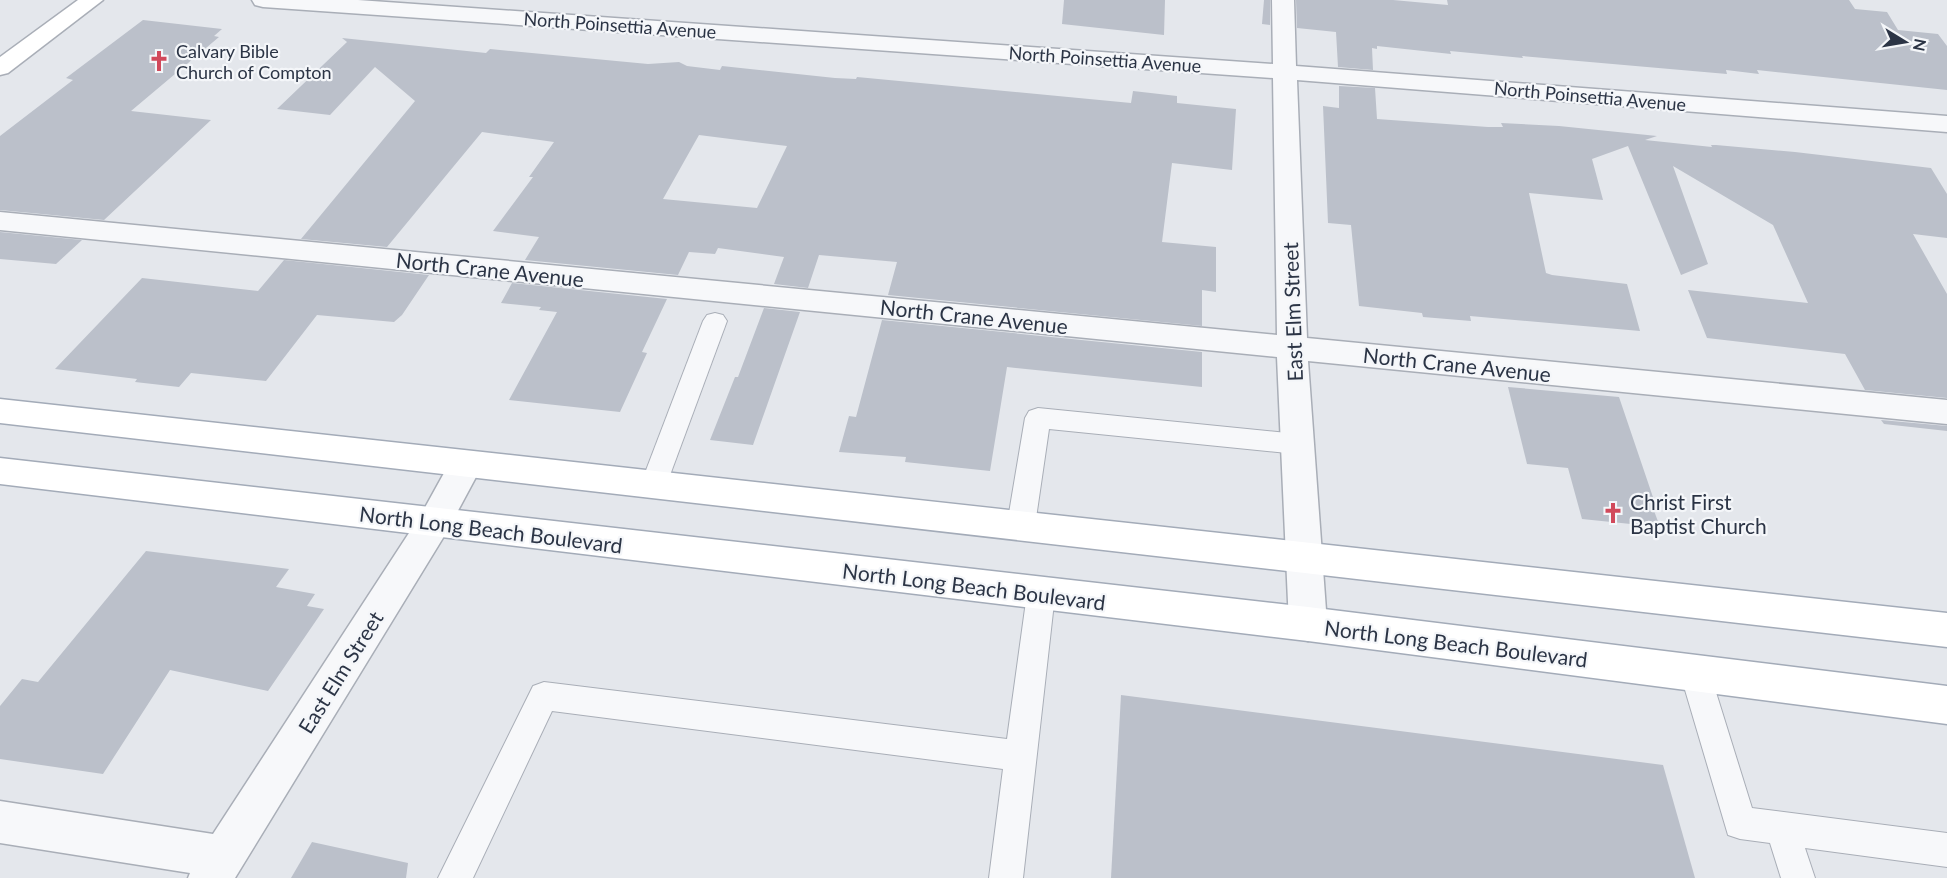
<svg xmlns="http://www.w3.org/2000/svg" width="1947" height="878" font-family="Lato,sans-serif">
<style>
.building{fill:#bbc0ca;fill-rule:evenodd}
.lines{fill:none;stroke-linecap:round;stroke-linejoin:round}
.lane-casing{stroke:#a9aeb7;stroke-width:2}
.street-casing{stroke:#a9aeb7;stroke-width:3}
.secondary-casing{stroke:#a9aeb7;stroke-width:3}
.primary-casing{stroke:#a3abb8;stroke-width:3}
.lane{fill:#f7f8fa;fill-rule:evenodd}
.street{fill:#f7f8fa;fill-rule:evenodd}
.secondary{fill:#fff;fill-rule:evenodd}
.primary{fill:#fff;fill-rule:evenodd}
.labels{text-anchor:middle;dominant-baseline:central;stroke-width:4.5;stroke-linejoin:round;paint-order:stroke}
.far-street-label{font-size:18px;fill:#2b3445;stroke:#f4f6f9}
.far-poi-label{font-size:18px;fill:#2b3445;stroke:#f4f6f9;text-anchor:start}
.street-label{font-size:21px;fill:#2b3445;stroke:#f4f6f9}
.poi-label{font-size:21px;fill:#2b3445;stroke:#f4f6f9;text-anchor:start}
</style>
<rect width="100%" height="100%" fill="#e4e7ec"/>
<g class="building">
<polygon points="1064,0 1165,0 1164,35 1062,24"/>
<polygon points="1264,0 1270,0 1270,25 1262,24"/>
<polygon points="1296,0 1393,0 1448,5 1447,0 1849,0 1855,9 1887,12 1898,30 1938,34 1947,46 1947,90 1757,70 1759,74 1726,70 1727,74 1522,56 1523,58 1450,51 1451,54 1377,46 1377,49 1372,48 1373,70 1338,67 1336,32 1297,28"/>
<polygon points="143,20 222,29 214,36 219,37 131,111 211,120 104,220 0,210 0,136 73,80 66,78"/>
<path d="M342,38L486,53L490,49L648,64L679,62L687,66L720,70L722,66L835,78L856,79L857,77L1131,103L1133,91L1177,96V103L1236,109L1232,170L1172,163L1162,242L1216,247V292L1202,290V326L888,295L897,262L819,255L808,288L774,284L784,257L718,248L715,254L689,252L678,275L525,260L539,237L493,231L533,177H529L554,142L482,132L387,247L301,239L415,101L375,67L330,115L277,109L347,42ZM699,135L787,146L757,208L663,199Z"/>
<polygon points="1339,86 1375,88 1377,119 1488,127 1503,127 1501,123 1559,126 1657,136 1645,140 1712,147 1711,145 1716,145 1795,152 1931,168 1947,194 1947,238 1913,234 1947,294 1947,398 1865,390 1845,354 1707,338 1688,290 1808,303 1773,225 1673,166 1708,264 1681,275 1628,146 1592,159 1603,200 1529,193 1546,273 1552,275 1627,284 1640,331 1470,316 1471,321 1423,317 1422,313 1359,306 1351,225 1328,223 1323,106 1339,108"/>
<polygon points="0,232 82,240 56,264 0,259"/>
<polygon points="284,260 429,275 402,315 394,322 317,315 266,381 191,373 179,387 135,382 137,379 55,369 142,278 258,291"/>
<polygon points="512,283 667,299 642,352 647,353 620,412 509,400 557,312 539,310 541,307 501,303"/>
<polygon points="764,308 800,312 753,445 710,440 735,377 738,377"/>
<polygon points="882,320 1202,352 1202,387 1007,367 990,471 905,462 906,457 839,452 849,416 856,417"/>
<polygon points="1508,387 1619,397 1657,509 1653,508 1660,527 1582,519 1568,468 1527,464"/>
<polygon points="1881,420 1947,426 1947,431 1884,424"/>
<polygon points="146,551 289,569 276,587 315,594 307,606 324,609 268,691 170,670 103,774 0,759 0,706 22,679 38,682"/>
<polygon points="1121,695 1663,765 1695,878 1111,878"/>
<polygon points="312,842 408,863 406,878 291,878"/>
</g>
<g class="lines">
<defs>
<g id="lane">
<polygon points="715,313 723,315 727,321 666,486 662,494 653,497 644,494 640,486 703,321 707,315"/>
<polygon points="1038,408 1297,434 1306,437 1310,444 1306,451 1297,454 1049,429 1035,525 1031,533 1021,536 1011,533 1007,525 1025,418 1029,411"/>
<polygon points="1041,582 1051,585 1055,594 1023,878 989,878 1003,769 552,711 473,878 438,878 533,686 544,682 1007,739 1027,594 1031,585"/>
<polygon points="1695,659 1706,663 1710,673 1752,808 1947,833 1947,867 1805,848 1815,878 1781,878 1770,843 1740,839 1728,835 1680,673 1684,663"/>
</g>
<g id="street">
<polygon points="252,0 358,0 1273,64 1272,0 1294,0 1296,66 1947,116 1947,132 1297,80 1307,338 1947,400 1947,424 1308,361 1327,624 1321,636 1308,641 1295,636 1289,624 1277,357 0,230 0,212 1277,335 1273,78 263,7 255,5"/>
<polygon points="466,451 478,455 483,464 446,533 235,878 188,878 190,873 0,843 0,801 213,834 422,513 454,455"/>
</g>
<polygon id="secondary" points="78,0 103,0 8,73 0,75 0,57"/>
<g id="primary">
<polygon points="0,399 1947,613 1947,647 0,423"/>
<polygon points="0,458 1308,607 1947,686 1947,724 1308,641 0,484"/>
</g>
</defs>
<use href="#lane" class="lane-casing"/>
<use href="#street" class="street-casing"/>
<use href="#secondary" class="secondary-casing"/>
<use href="#primary" class="primary-casing"/>
<use href="#lane" class="lane"/>
<use href="#street" class="street"/>
<use href="#secondary" class="secondary"/>
<use href="#primary" class="primary"/>
</g>
<defs>
<symbol id="church-bare" viewBox="-9 -9 18 18"><path d="M-1.2-6h2.4v3.5h3.3v2.4h-3.3V6h-2.4V-.1h-3.3v-2.4h3.3Z" fill="#d1495b" stroke="#f4f6f9" stroke-width="2.5" paint-order="stroke"/></symbol>
</defs>
<g fill-rule="evenodd">
<use href="#church-bare" x="144" y="46" width="30" height="30"/>
<use href="#church-bare" x="1598" y="498" width="30" height="30"/>
</g>
<g class="labels">
<g class="far-street-label">
<text transform="translate(620 25) rotate(4)">North Poinsettia Avenue</text>
<text transform="translate(1105 59) rotate(4)">North Poinsettia Avenue</text>
<text transform="translate(1590 96) rotate(5)">North Poinsettia Avenue</text>
</g>
<g class="far-poi-label">
<text x="176" y="51">Calvary Bible<tspan x="176" dy="21">Church of Compton</tspan></text>
</g>
<g class="street-label">
<text transform="translate(490 269) rotate(6)">North Crane Avenue</text>
<text transform="translate(1292 312) rotate(-92)">East Elm Street</text>
<text transform="translate(974 316) rotate(6)">North Crane Avenue</text>
<text transform="translate(1457 364) rotate(6)">North Crane Avenue</text>
<text transform="translate(491 529) rotate(7)">North Long Beach Boulevard</text>
<text transform="translate(974 586) rotate(7)">North Long Beach Boulevard</text>
<text transform="translate(1456 643) rotate(7)">North Long Beach Boulevard</text>
<text transform="translate(340 672) rotate(-58)">East Elm Street</text>
</g>
<g class="poi-label">
<text x="1630" y="501">Christ First<tspan x="1630" dy="24">Baptist Church</tspan></text>
</g>
</g>
<g transform="translate(1905 42) rotate(101)" stroke="#f4f6f9" stroke-width="4.5" paint-order="stroke">
<path d="M0-4.5L10 22L0 15L-10 22Z" fill="#2b3445"/>
<text y="-9" font-size="16" font-weight="bold" text-anchor="middle" fill="#2b3445">N</text>
</g>
</svg>
